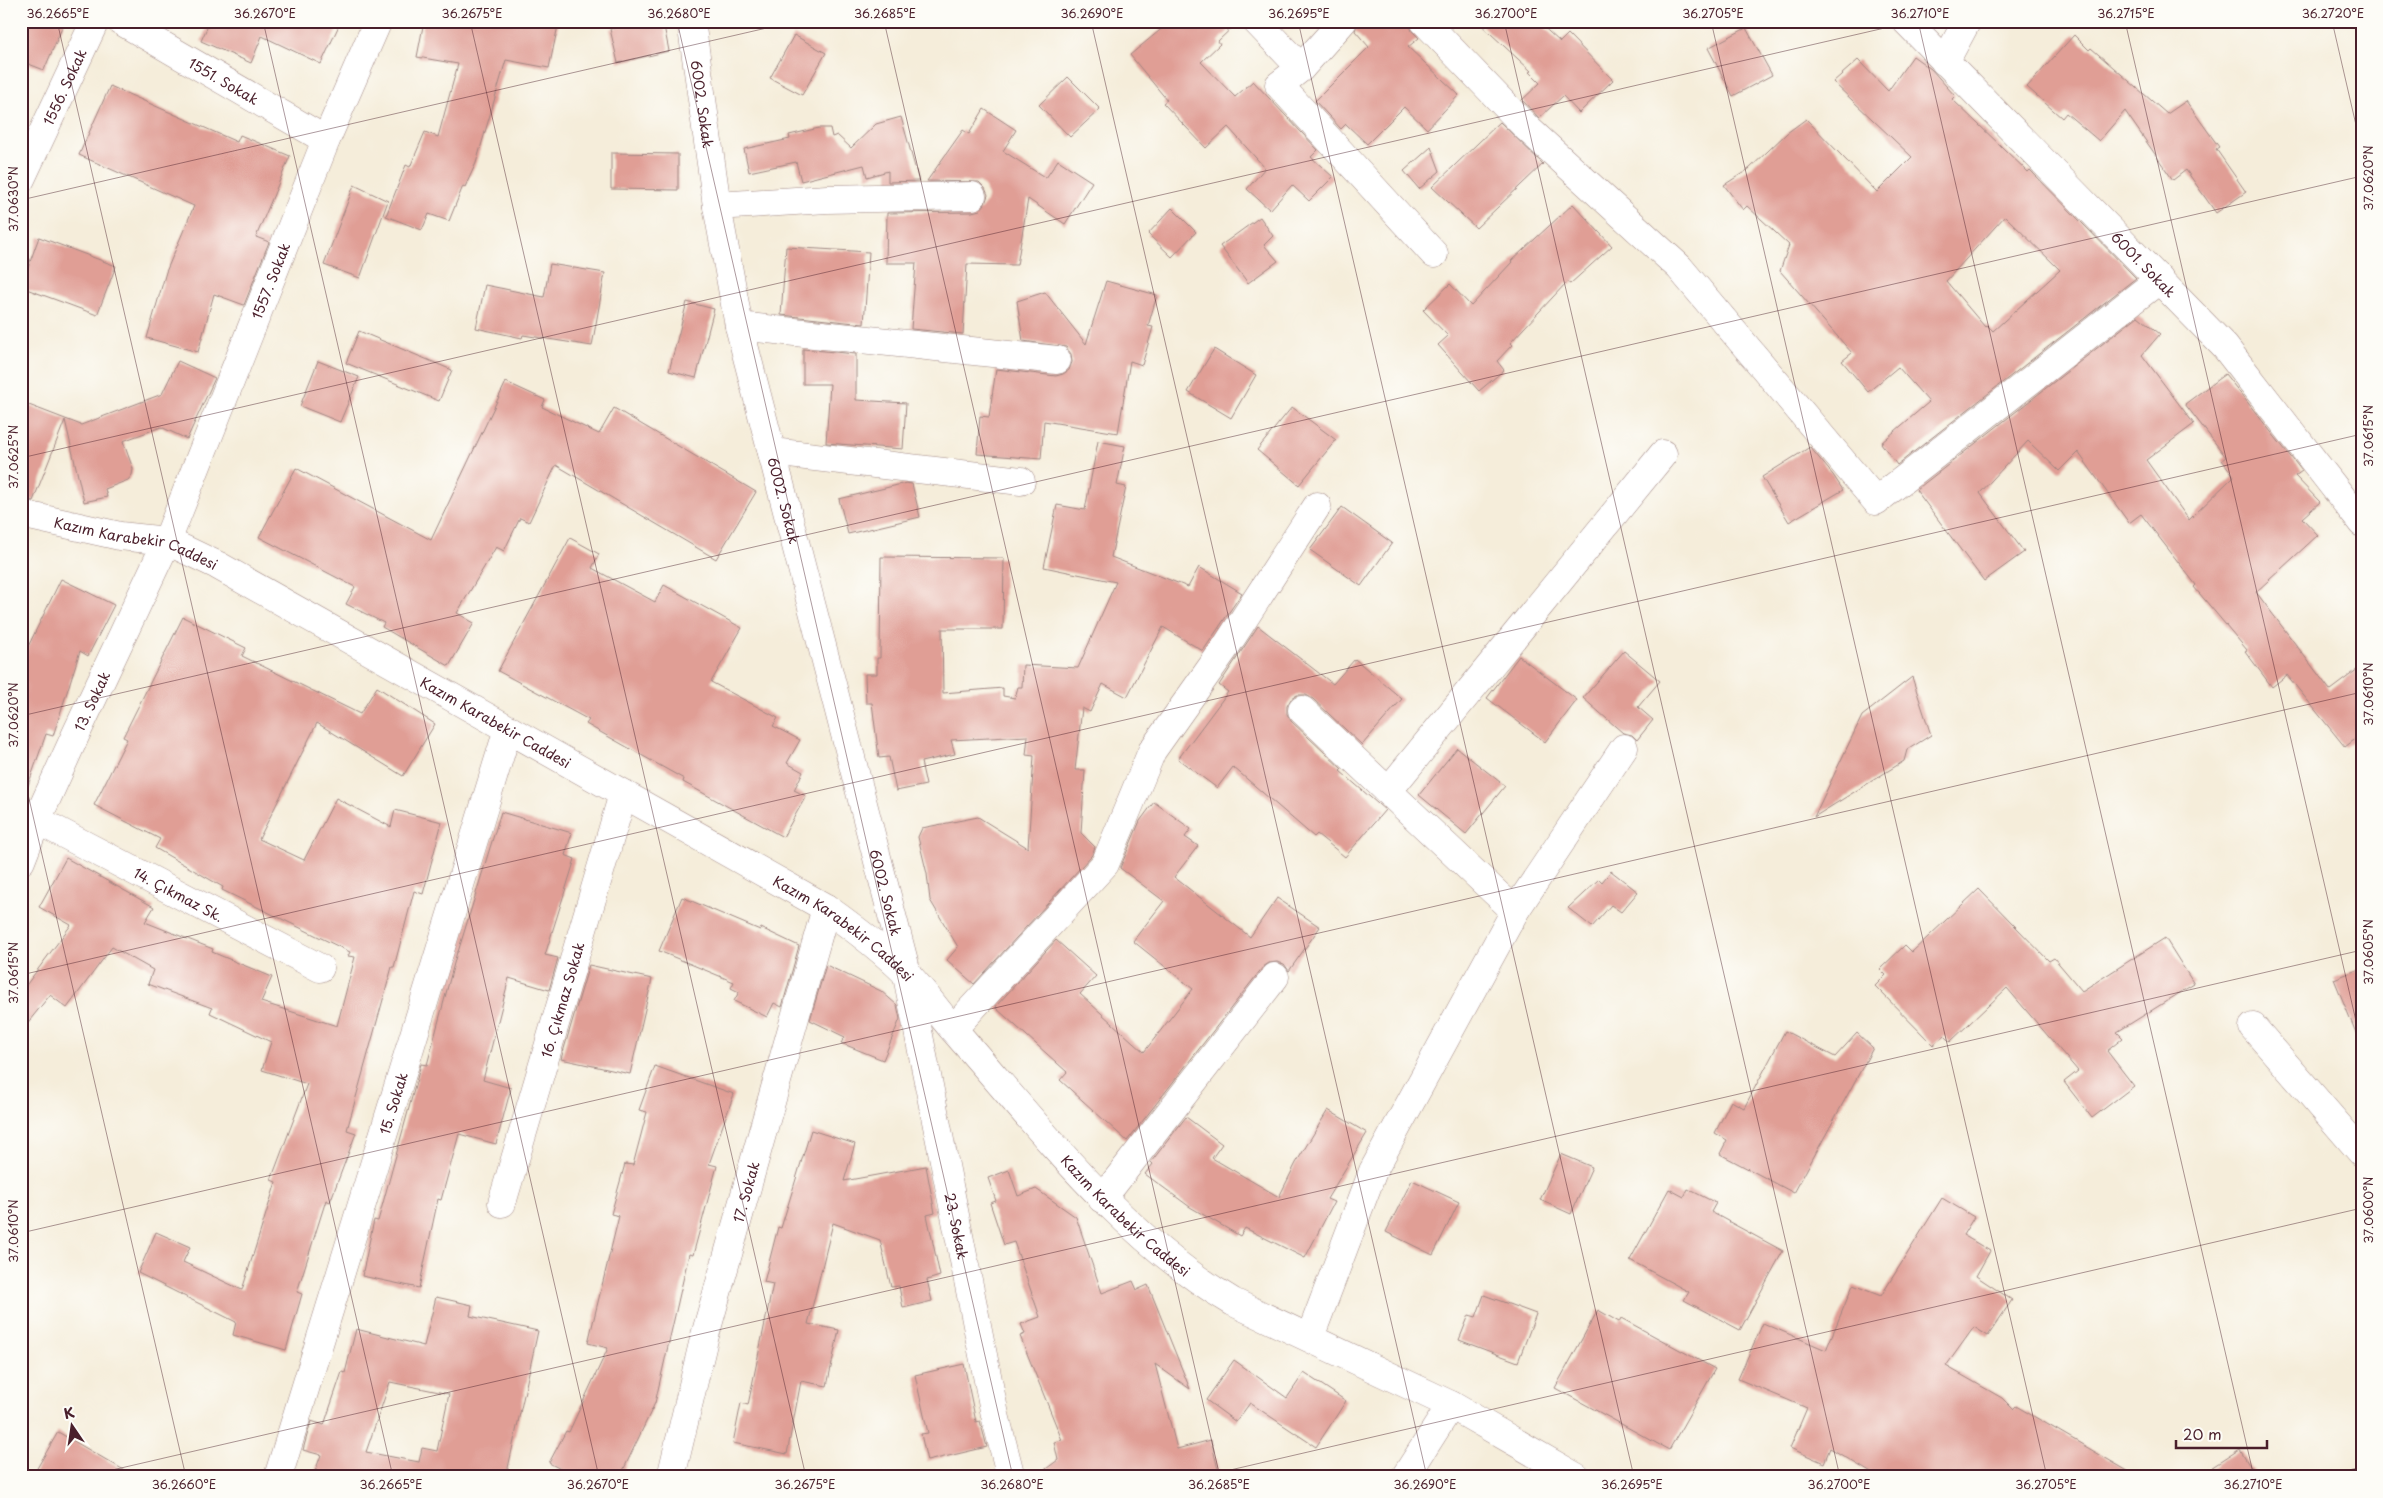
<svg xmlns="http://www.w3.org/2000/svg" width="2383" height="1498" font-family="'Playpen Sans',sans-serif">
<style>
.building{fill:#e09e95;fill-rule:evenodd}
.lines{fill:none;stroke-linecap:round;stroke-linejoin:round}
.street-casing{stroke:#a08682;stroke-width:29}
.secondary-casing{stroke:#a08682;stroke-width:29}
.street{stroke:#fff;stroke-width:28}
.secondary{stroke:#fff;stroke-width:28}
.ticks{fill:none;stroke:#4a1f2b;stroke-width:1;stroke-opacity:0.45}
.labels{text-anchor:middle;dominant-baseline:central;stroke-width:4.5;stroke-linejoin:round;paint-order:stroke}
.street-label{font-size:14px;fill:#4a1f2b;stroke:#fdfcf7}
.neatline{fill:none;stroke:#4a1f2b;stroke-width:2}
.ticks-label{font-size:12px;text-anchor:middle;fill:#4a1f2b}
</style>
<rect width="100%" height="100%" fill="#fdfcf7"/>
<filter id="ink" filterUnits="userSpaceOnUse"><feTurbulence type="fractalNoise" baseFrequency=".02" numOctaves="2"/><feDisplacementMap in="SourceGraphic" scale="10" xChannelSelector="R" yChannelSelector="G"/><feConvolveMatrix kernelMatrix="1 2 1 2 8 2 1 2 1" color-interpolation-filters="sRGB"/></filter>
<filter id="wash" filterUnits="userSpaceOnUse"><feTurbulence type="fractalNoise" baseFrequency=".0096" numOctaves="4" result="noise"/><feDisplacementMap in="SourceGraphic" scale="20" xChannelSelector="R" yChannelSelector="G"/><feGaussianBlur stdDeviation="1.12" result="paint"/><feColorMatrix in="noise" values="0 0 0 0 0 0 0 0 0 0 0 0 0 0 0 0 0 1.4 0 .05"/><feComposite in="paint" operator="in"/></filter>
<g filter="url(#wash)">
<rect width="100%" height="100%" fill="#f5edda"/>
<g id="blocks">
<g class="building">
<polygon points="21,21 65,21 44,70 21,61"/>
<polygon points="210,21 341,21 321,64 262,36 251,63 201,41"/>
<polygon points="424,21 559,21 549,68 506,60 476,163 465,187 463,186 449,221 429,214 422,230 386,216 406,165 410,167 425,132 438,137 458,64 417,57"/>
<polygon points="645,21 663,21 669,51 618,63 610,29"/>
<polygon points="1171,21 1239,21 1218,41 1220,44 1201,62 1235,97 1253,81 1318,150 1311,157 1333,177 1309,201 1292,185 1270,210 1247,189 1265,168 1228,127 1206,148 1163,103 1167,100 1130,55"/>
<polygon points="1358,21 1409,21 1412,31 1419,38 1408,47 1459,95 1427,129 1404,107 1367,144 1346,124 1341,129 1315,101 1369,47 1355,31"/>
<polygon points="1477,21 1537,21 1560,42 1568,34 1613,80 1579,113 1563,96 1539,118 1522,100 1540,83 1529,72 1531,71"/>
<polygon points="1746,28 1772,75 1733,96 1708,48"/>
<polygon points="794,35 826,53 802,95 770,78"/>
<polygon points="2074,35 2089,50 2091,48 2167,114 2186,101 2219,147 2216,149 2246,192 2216,213 2186,170 2173,180 2125,111 2099,141 2066,113 2062,118 2027,87"/>
<path d="M1913,56L1931,69L1955,96L1952,99L2028,172L2030,170L2136,278L1897,465L1881,443L1929,402L1898,367L1868,392L1842,361L1852,353L1780,271L1789,245L1747,206L1743,210L1724,185L1749,169L1787,133L1806,119L1877,192L1912,157L1833,82L1858,60L1888,91ZM2005,216L2060,270L1993,331L1987,325L1985,327L1946,281Z"/>
<polygon points="1068,77 1100,109 1070,137 1039,105"/>
<polygon points="110,86 237,142 240,135 290,156 256,237 269,242 244,305 214,294 198,352 147,338 166,272 194,206 79,155"/>
<polygon points="984,109 1016,130 1003,151 1046,178 1058,160 1092,182 1065,224 1028,199 1017,265 967,264 963,334 911,329 916,263 886,263 887,213 972,212 980,210 985,204 988,195 985,188 979,182 927,181 963,130 969,134"/>
<polygon points="901,117 919,181 888,182 888,171 867,177 864,165 801,181 796,162 749,172 744,149 790,139 789,135 819,128 830,128 832,137 837,135 851,148 876,124"/>
<polygon points="1500,122 1543,164 1476,228 1432,187"/>
<polygon points="1431,147 1440,171 1419,189 1404,171"/>
<polygon points="611,153 678,154 678,190 611,189"/>
<polygon points="354,185 388,201 360,278 324,265"/>
<polygon points="1573,204 1612,246 1570,284 1567,282 1510,343 1512,345 1497,361 1504,370 1479,391 1438,345 1448,336 1423,310 1450,284 1471,306 1512,262 1511,261"/>
<polygon points="1172,208 1196,232 1172,257 1148,234"/>
<polygon points="1260,217 1273,236 1264,245 1278,261 1248,283 1220,246"/>
<polygon points="39,237 116,266 97,315 21,287"/>
<polygon points="786,247 869,252 864,324 781,315"/>
<polygon points="550,264 605,273 592,346 523,335 522,338 476,328 485,285 544,297"/>
<polygon points="1106,281 1157,295 1148,326 1153,327 1142,365 1130,361 1118,433 1044,421 1041,459 977,454 980,416 989,417 996,369 1056,376 1063,374 1069,370 1072,362 1071,354 1066,347 1023,341 1017,301 1045,292 1086,344"/>
<polygon points="687,302 714,309 696,378 669,371"/>
<polygon points="2138,316 2160,334 2142,355 2194,424 2146,460 2189,520 2234,476 2222,460 2226,457 2185,404 2225,374 2302,471 2295,476 2320,502 2302,518 2318,535 2256,592 2330,690 2362,666 2362,734 2345,747 2287,675 2272,687 2245,651 2247,650 2194,587 2196,585 2141,514 2129,523 2078,452 2059,471 2028,441 1980,493 2024,552 1984,581 1916,490"/>
<polygon points="359,331 452,370 439,401 346,363"/>
<polygon points="803,349 856,354 856,400 906,403 903,449 826,443 830,384 803,384"/>
<polygon points="1214,349 1256,375 1231,418 1188,392"/>
<polygon points="178,361 215,378 187,439 161,427 123,441 133,469 132,475 128,480 105,489 107,497 84,502 65,420 33,501 21,499 21,402 81,425 162,394"/>
<polygon points="318,361 359,377 340,422 300,406"/>
<polygon points="506,382 545,400 542,407 599,434 614,408 756,492 716,559 556,465 529,522 520,518 504,551 496,547 457,613 474,623 449,666 382,627 384,623 346,604 355,587 259,537 296,468 431,540"/>
<polygon points="1292,407 1336,440 1299,485 1257,450"/>
<polygon points="1098,441 1125,446 1117,485 1126,487 1111,557 1188,587 1199,567 1242,593 1203,651 1163,627 1127,697 1103,684 1090,712 1082,708 1075,770 1085,770 1081,833 1095,847 1092,855 974,984 947,960 958,947 930,900 927,874 918,837 922,828 978,817 1028,848 1034,756 1026,755 1028,736 951,740 955,754 921,762 926,785 896,791 889,757 879,758 872,703 866,703 865,674 877,674 877,658 880,658 881,557 1004,558 1003,629 942,629 943,693 1003,688 1003,696 1015,698 1018,687 1022,687 1023,665 1078,668 1116,582 1044,567 1057,505 1085,510"/>
<polygon points="1810,447 1833,475 1843,490 1789,522 1762,477"/>
<polygon points="906,483 912,484 920,517 848,534 839,499"/>
<polygon points="1342,507 1392,543 1361,586 1310,550"/>
<polygon points="570,538 599,554 592,568 655,602 664,585 742,628 711,682 778,718 773,726 800,740 787,763 803,772 794,790 806,796 783,837 683,782 684,779 586,724 589,720 498,671"/>
<polygon points="61,579 114,605 88,656 80,651 53,736 46,734 25,794 21,793 21,661"/>
<polygon points="183,617 246,648 242,656 360,714 377,687 435,724 403,776 317,723 259,839 304,860 336,798 391,827 395,810 442,822 423,894 414,891 394,967 392,967 347,1130 356,1133 330,1202 326,1200 297,1292 302,1294 286,1350 233,1335 236,1322 138,1273 156,1232 190,1247 183,1262 242,1290 276,1182 271,1180 307,1084 262,1070 271,1042 210,1013 212,1008 148,984 153,970 112,947 67,1008 50,995 21,1031 21,992 71,925 39,907 66,858 154,907 145,922 213,949 212,952 272,977 261,1002 337,1026 355,957 348,956 350,952 222,890 223,887 155,848 160,839 94,805 127,739 123,737"/>
<polygon points="1258,626 1333,684 1355,659 1402,699 1362,745 1313,699 1306,695 1297,695 1291,699 1287,706 1287,714 1291,721 1342,769 1340,771 1385,810 1345,857 1317,834 1314,837 1233,767 1217,788 1178,759 1228,692 1219,685"/>
<polygon points="1624,651 1660,681 1638,707 1653,720 1637,740 1632,735 1623,733 1583,698"/>
<polygon points="1519,656 1577,700 1545,742 1487,698"/>
<polygon points="1912,677 1931,735 1907,750 1904,761 1814,817 1862,716"/>
<polygon points="1457,748 1505,786 1466,834 1419,795"/>
<polygon points="1154,802 1191,829 1185,837 1198,846 1174,877 1250,937 1277,898 1320,927 1289,971 1284,964 1277,962 1269,963 1263,967 1127,1141 1060,1080 1067,1072 996,1008 997,1005 1056,940 1096,976 1080,994 1144,1052 1193,989 1133,941 1164,901 1120,868 1140,821"/>
<polygon points="501,812 572,833 565,855 575,859 545,955 558,958 549,990 509,978 483,1080 511,1088 496,1144 459,1134 441,1200 438,1199 419,1288 362,1276 374,1220 378,1221 421,1064 427,1065 457,952 458,952"/>
<polygon points="1611,871 1638,892 1621,912 1611,905 1592,927 1568,908 1599,879 1602,882"/>
<polygon points="1979,889 2049,961 2054,958 2082,991 2165,938 2194,984 2117,1032 2123,1038 2107,1051 2134,1086 2092,1118 2064,1082 2078,1071 2007,988 1950,1042 1944,1036 1933,1045 1875,986 1886,975 1880,969 1905,945 1912,952"/>
<polygon points="682,897 760,930 761,928 799,946 782,1007 774,1003 767,1017 734,1001 739,992 731,988 734,982 659,951"/>
<polygon points="589,965 652,979 630,1074 561,1059"/>
<polygon points="826,965 881,991 897,1005 900,1019 883,1060 841,1043 845,1037 810,1020"/>
<polygon points="2362,968 2362,1045 2361,1045 2334,979"/>
<polygon points="1785,1031 1835,1057 1857,1033 1873,1048 1794,1193 1720,1154 1727,1140 1715,1133 1731,1101 1744,1108"/>
<polygon points="655,1066 734,1094 709,1164 717,1166 693,1255 689,1254 655,1403 620,1477 576,1477 549,1463 566,1431 569,1432 608,1348 588,1343 619,1216 611,1214 625,1164 633,1165 647,1112 639,1110"/>
<polygon points="1328,1110 1367,1133 1327,1199 1334,1202 1305,1258 1245,1228 1240,1236 1190,1207 1145,1174 1153,1164 1151,1162 1186,1117 1222,1144 1212,1158 1279,1197 1296,1163"/>
<polygon points="811,1130 855,1144 844,1181 926,1166 935,1213 927,1215 940,1276 927,1280 932,1301 903,1308 899,1286 891,1287 880,1240 833,1223 808,1324 839,1330 827,1386 801,1381 787,1454 733,1443 741,1403 748,1405 773,1284 764,1282 778,1227 781,1228"/>
<polygon points="1561,1154 1592,1167 1571,1214 1540,1200"/>
<polygon points="1009,1170 1018,1196 1036,1189 1076,1217 1102,1293 1133,1281 1137,1290 1148,1285 1190,1389 1155,1364 1177,1449 1211,1440 1220,1477 1035,1477 1058,1460 1054,1442 1062,1440 1020,1336 1025,1334 1021,1324 1040,1317 1014,1242 1004,1245 990,1203 996,1201 988,1178"/>
<polygon points="1412,1180 1459,1202 1433,1255 1386,1232"/>
<polygon points="1669,1189 1684,1197 1688,1189 1716,1203 1711,1212 1783,1251 1740,1330 1684,1300 1689,1292 1630,1260"/>
<polygon points="1942,1198 1974,1217 1963,1235 1990,1251 1976,1276 2012,1300 1988,1336 1974,1327 1946,1366 2002,1398 2013,1409 2016,1406 2138,1477 1878,1477 1830,1448 1824,1463 1790,1448 1807,1408 1738,1379 1763,1323 1826,1350 1853,1285 1881,1296"/>
<polygon points="1484,1295 1536,1314 1518,1362 1459,1340 1469,1315 1476,1317"/>
<path d="M436,1297L472,1305L470,1316L538,1331L506,1477H313L321,1455L303,1450L311,1421L324,1425L342,1372L345,1373L356,1329L424,1346ZM390,1382L449,1394L437,1451L422,1448L419,1462L366,1452Z"/>
<polygon points="1598,1310 1619,1322 1621,1318 1715,1369 1669,1450 1555,1388"/>
<polygon points="1234,1360 1287,1398 1304,1373 1346,1401 1316,1447 1250,1403 1236,1422 1206,1400"/>
<polygon points="964,1364 976,1422 980,1421 987,1447 927,1461 921,1434 928,1433 915,1375"/>
<polygon points="58,1432 136,1477 32,1477"/>
<polygon points="2240,1449 2257,1477 2197,1477"/>
</g>
</g>
</g>
<g filter="url(#ink)">
<use href="#blocks" fill-opacity="0" stroke="#a08682" stroke-width="1"/>
<g class="lines">
<defs>
<g id="street">
<path id="s1" d="M121,21L326,140"/>
<polyline points="1256,21 1301,68"/>
<polyline points="1343,21 1301,68 1279,85 1434,254"/>
<polyline points="1424,21 1528,129 1679,267 1876,501 2160,279"/>
<polyline points="1945,62 1967,21"/>
<path id="s2" d="M21,179L95,21"/>
<polyline points="717,206 827,199 972,196"/>
<polyline points="739,326 1057,360"/>
<polyline points="772,452 1021,481"/>
<path id="s3" d="M21,514L120,536L167,541L217,565L826,908C854,928 882,949 906,973C923,990 936,1010 952,1028C1039,1126 1119,1235 1233,1302L1451,1405L1576,1477"/>
<polyline points="1302,710 1515,911"/>
<polyline points="1388,791 1663,454"/>
<path id="s4" d="M37,820L320,968"/>
<path id="s5" d="M21,861L37,820L76,734L167,541L326,140L378,21"/>
<path id="s6" d="M907,976L995,1415L1011,1477"/>
<polyline points="2253,1027 2362,1153"/>
<polyline points="953,1029 1105,864 1152,751 1225,648 1317,506"/>
<polyline points="1102,1199 1275,977"/>
<path id="s7" d="M502,1203L623,794"/>
<polyline points="1310,1337 1373,1171 1515,911 1624,748"/>
<path id="s8" d="M278,1477L508,729"/>
<path id="s9" d="M671,1477L704,1339L826,908"/>
<polyline points="1405,1477 1451,1405"/>
</g>
<g id="secondary">
<path id="s10" d="M691,21L717,206L739,326L907,973"/>
<path id="s11" d="M1906,21L2225,347L2362,523"/>
</g>
</defs>
<use href="#street" class="street-casing"/>
<use href="#secondary" class="secondary-casing"/>
<use href="#street" class="street"/>
<use href="#secondary" class="secondary"/>
</g>
</g>
<path class="ticks" d="M57,21L393,1477M263,21L599,1477M470,21L806,1477M677,21L1013,1477M884,21L1220,1477M1091,21L1427,1477M1298,21L1634,1477M1504,21L1840,1477M1711,21L2047,1477M1918,21L2254,1477M2125,21L2362,1047M2332,21L2362,151M21,200L797,21M21,458L1915,21M21,716L2362,176M21,764L186,1477M21,975L2362,434M21,1233L2362,692M82,1477L2362,950M1200,1477L2362,1208M2318,1477L2362,1467"/>
<g class="labels">
<g class="street-label">
<text stroke="none"><textPath href="#s1" startOffset="119">1551. Sokak</textPath></text>
<text stroke="none"><textPath href="#s2" startOffset="102">1556. Sokak</textPath></text>
<text stroke="none"><textPath href="#s10" startOffset="84">6002. Sokak</textPath></text>
<text stroke="none"><textPath href="#s11" startOffset="340">6001. Sokak</textPath></text>
<text stroke="none"><textPath href="#s5" startOffset="632">1557. Sokak</textPath></text>
<text stroke="none"><textPath href="#s10" startOffset="489">6002. Sokak</textPath></text>
<text stroke="none"><textPath href="#s3" startOffset="119">Kazım Karabekir Caddesi</textPath></text>
<text stroke="none"><textPath href="#s5" startOffset="175">13. Sokak</textPath></text>
<text stroke="none"><textPath href="#s3" startOffset="524">Kazım Karabekir Caddesi</textPath></text>
<text stroke="none"><textPath href="#s10" startOffset="894">6002. Sokak</textPath></text>
<text stroke="none"><textPath href="#s4" startOffset="160">14. Çıkmaz Sk.</textPath></text>
<text stroke="none"><textPath href="#s3" startOffset="929">Kazım Karabekir Caddesi</textPath></text>
<text stroke="none"><textPath href="#s7" startOffset="212">16. Çıkmaz Sokak</textPath></text>
<text stroke="none"><textPath href="#s8" startOffset="391">15. Sokak</textPath></text>
<text stroke="none"><textPath href="#s9" startOffset="295">17. Sokak</textPath></text>
<text stroke="none"><textPath href="#s3" startOffset="1334">Kazım Karabekir Caddesi</textPath></text>
<text stroke="none"><textPath href="#s6" startOffset="255">23. Sokak</textPath></text>
</g>
</g>
<rect width="2383" height="1498" fill="none" stroke="#fdfcf7" stroke-width="55"/>
<g transform="translate(72 1426) rotate(347)" stroke="#fdfcf7" stroke-width="4" paint-order="stroke">
<path d="M0-4L9 19L0 12L-9 19Z" fill="#4a1f2b"/>
<text y="-8" font-size="14" font-weight="bold" text-anchor="middle" fill="#4a1f2b">K</text>
</g>
<path d="M2176 1440v8h91v-8" fill="none" stroke="#4a1f2b" stroke-width="2.5"/>
<text x="2183" y="1440" font-size="15" fill="#4a1f2b" stroke="#fdfcf7" stroke-width="4" paint-order="stroke">20 m</text>
<rect x="28" y="28" width="2328" height="1442" class="neatline"/>
<g class="ticks-label">
<text x="58" y="18">36.2665°E</text>
<text x="265" y="18">36.2670°E</text>
<text x="472" y="18">36.2675°E</text>
<text x="679" y="18">36.2680°E</text>
<text x="885" y="18">36.2685°E</text>
<text x="1092" y="18">36.2690°E</text>
<text x="1299" y="18">36.2695°E</text>
<text x="1506" y="18">36.2700°E</text>
<text x="1713" y="18">36.2705°E</text>
<text x="1920" y="18">36.2710°E</text>
<text x="2126" y="18">36.2715°E</text>
<text x="2333" y="18">36.2720°E</text>
<text transform="translate(2369 178) rotate(-90)" y="4">37.0620°N</text>
<text transform="translate(14 199) rotate(-90)" y="4">37.0630°N</text>
<text transform="translate(2369 436) rotate(-90)" y="4">37.0615°N</text>
<text transform="translate(14 457) rotate(-90)" y="4">37.0625°N</text>
<text transform="translate(2369 694) rotate(-90)" y="4">37.0610°N</text>
<text transform="translate(14 715) rotate(-90)" y="4">37.0620°N</text>
<text transform="translate(2369 952) rotate(-90)" y="4">37.0605°N</text>
<text transform="translate(14 973) rotate(-90)" y="4">37.0615°N</text>
<text transform="translate(2369 1210) rotate(-90)" y="4">37.0600°N</text>
<text transform="translate(14 1231) rotate(-90)" y="4">37.0610°N</text>
<text x="184" y="1489">36.2660°E</text>
<text x="391" y="1489">36.2665°E</text>
<text x="598" y="1489">36.2670°E</text>
<text x="805" y="1489">36.2675°E</text>
<text x="1012" y="1489">36.2680°E</text>
<text x="1219" y="1489">36.2685°E</text>
<text x="1425" y="1489">36.2690°E</text>
<text x="1632" y="1489">36.2695°E</text>
<text x="1839" y="1489">36.2700°E</text>
<text x="2046" y="1489">36.2705°E</text>
<text x="2253" y="1489">36.2710°E</text>
</g>
</svg>
